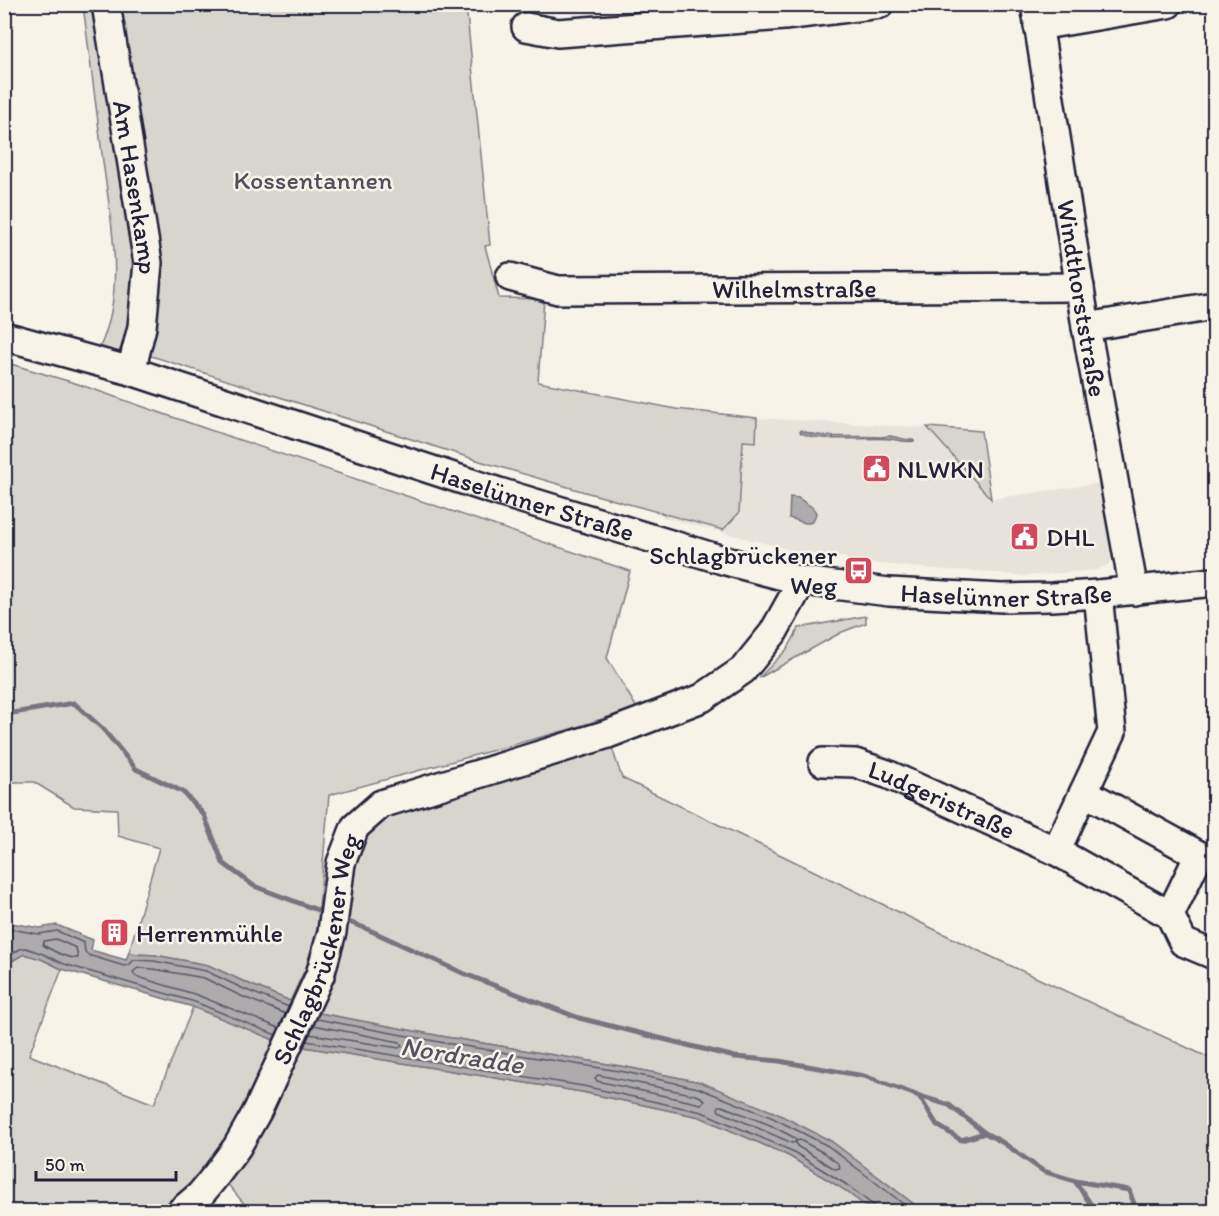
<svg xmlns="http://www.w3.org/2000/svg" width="1219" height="1216" font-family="Itim,sans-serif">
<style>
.built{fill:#e7e3db}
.green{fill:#d8d5cf;stroke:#7d7c85;stroke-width:1.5}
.water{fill:#aeabad;stroke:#76747f;stroke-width:1.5}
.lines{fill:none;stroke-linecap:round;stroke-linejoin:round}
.shore{stroke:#5a5969;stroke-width:1.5}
.stream{stroke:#76747f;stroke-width:5}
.minor-casing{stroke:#22223b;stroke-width:32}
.minor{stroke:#f7f3e8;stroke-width:27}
.labels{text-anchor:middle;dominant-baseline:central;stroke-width:5;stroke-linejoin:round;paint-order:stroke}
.park-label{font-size:26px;fill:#504f60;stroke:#f7f3e8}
.street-label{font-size:26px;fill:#22223b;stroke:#f7f3e8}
.poi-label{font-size:26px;fill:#22223b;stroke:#f7f3e8;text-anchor:start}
.water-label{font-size:27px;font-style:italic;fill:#535263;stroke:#f7f3e8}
</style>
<rect width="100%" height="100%" fill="#f7f3e8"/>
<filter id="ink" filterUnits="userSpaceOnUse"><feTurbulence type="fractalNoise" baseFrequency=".0167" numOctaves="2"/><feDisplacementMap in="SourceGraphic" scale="12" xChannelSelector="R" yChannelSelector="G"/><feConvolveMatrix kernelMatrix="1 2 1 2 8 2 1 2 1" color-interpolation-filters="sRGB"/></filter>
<g filter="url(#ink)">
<polygon class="built" points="676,409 757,418 981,431 991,499 1101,483 1112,544 1112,558 1109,564 1097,570 1023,576 978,571 944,570 849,561 845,557 830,556 826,557 799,552 662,517"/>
<g class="green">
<path d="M83,5H99L141,263L131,325L118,354L100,347C127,287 110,218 102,154C96,104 89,54 83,5Z"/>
<polygon points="112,5 466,5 490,245 485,246 499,298 544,299 538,382 676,409 757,418 756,442 743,441 739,513 723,530 585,492 483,462 148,355"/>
<polygon points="4,362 78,384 204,428 630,571 607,658 637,708 567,730 329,795 317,930 307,965 290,1001 247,983 208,965 155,955 136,954 129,952 159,848 118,836 117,809 74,807 34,782 5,782"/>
<polygon points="927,427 981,431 991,499"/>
<polygon points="866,616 866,623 842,632 759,678 788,648 799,628"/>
<polygon points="611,745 622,778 979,951 1214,1060 1214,1211 923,1211 878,1177 700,1082 626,1067 446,1037 319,1013 336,977 346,934 353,867 366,838 388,815"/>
<polygon points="24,954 41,959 62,969 29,1055 154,1104 193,1007 274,1040 227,1139 205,1170 159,1211 5,1212 4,971 10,962"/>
<polygon points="304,1047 582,1092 700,1117 789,1156 843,1189 872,1211 251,1212 226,1182 249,1153 270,1117"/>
</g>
<g class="water">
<path d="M801,430C819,440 859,435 881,437C884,437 887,436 890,436C898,437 905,440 913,440L914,441C906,443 899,440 890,439C871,437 813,443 800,432Z"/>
<path d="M790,497L799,498C805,505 812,503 816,513C812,531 801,520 789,518Z"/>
<polygon points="5,922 40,928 57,925 93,940 91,950 126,960 129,952 136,954 155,955 208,965 247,983 319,1013 446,1037 626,1067 700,1082 776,1113 831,1141 923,1211 872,1211 843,1189 789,1156 700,1117 582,1092 304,1047 274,1040 193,1007 62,969 41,959 24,954 10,962 5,971"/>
</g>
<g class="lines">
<g class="shore">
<polyline points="4,928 39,934 57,931 84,943 85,952 88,955 124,966 129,965 134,960 154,961 206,971 244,989 289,1007"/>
<path d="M56,939L76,948L78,958C67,959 53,951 43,945L44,941Z"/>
<polyline points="4,959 20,949 26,948 43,954 64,964 195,1002 276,1035"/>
<polyline points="317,1019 445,1043 625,1072 698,1088 773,1118 828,1146 914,1212"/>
<polyline points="279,1028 197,995 135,976 133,972 138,968 153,969 204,978 241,996 286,1014"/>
<polyline points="309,1034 399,1048 402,1046 400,1042 313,1025"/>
<polyline points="306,1041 583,1086 702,1112 792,1151 847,1185 873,1205 875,1212"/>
<polygon points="598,1075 696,1095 703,1098 705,1101 701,1104 597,1081 595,1078"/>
<polygon points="719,1106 722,1106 770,1125 795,1138 796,1141 800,1140 824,1153 839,1164 840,1168 835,1169 797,1146 796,1142 792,1143 719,1111 718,1109"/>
</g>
<g class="stream">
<polyline points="4,717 7,714 74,703 103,729 136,769 183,792 204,815 223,863 254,886 320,911"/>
<polyline points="349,922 365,928 465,974 579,1018 735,1057 779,1061 864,1076 919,1096 949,1105 985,1133 1002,1142 1043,1171 1075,1181 1096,1212"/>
<polyline points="919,1096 937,1125 961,1140 985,1133"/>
<polyline points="1075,1181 1129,1190 1137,1212"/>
</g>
<defs>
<g id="minor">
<path id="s1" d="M106,4L148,263L142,327L131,371"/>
<path id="s2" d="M1035,4L1086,327L1134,591"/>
<polyline points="1038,26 1168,4"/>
<polyline points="526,27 558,33 784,16 880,4"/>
<path id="s3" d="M510,277L558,290L1080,287"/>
<polyline points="1086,327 1214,306"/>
<path id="s4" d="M4,336L131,371L499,492L726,561L802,581L889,592L1002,598L1052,597L1098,594L1214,582"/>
<path id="s5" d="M823,762L855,763L887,774L1056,851L1170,915L1183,942L1214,955"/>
<polyline points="1084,792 1199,855 1170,915"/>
<polyline points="1056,851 1112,732 1098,594"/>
<path id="s6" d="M180,1212L200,1195L217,1174L237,1147L258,1110L320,975L332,932L341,863L355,827L381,804L608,734L702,698L743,670L773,633L802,581"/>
</g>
</defs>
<use href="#minor" class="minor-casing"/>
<use href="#minor" class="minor"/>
</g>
</g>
<defs>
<symbol id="civic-square" viewBox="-11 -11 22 22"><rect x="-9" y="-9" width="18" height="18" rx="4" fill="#d1495b" stroke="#f7f3e8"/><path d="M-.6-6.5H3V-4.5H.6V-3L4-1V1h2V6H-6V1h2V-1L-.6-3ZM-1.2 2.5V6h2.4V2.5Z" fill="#fff"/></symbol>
<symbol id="bus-square" viewBox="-11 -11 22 22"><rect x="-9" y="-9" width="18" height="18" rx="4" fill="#d1495b" stroke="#f7f3e8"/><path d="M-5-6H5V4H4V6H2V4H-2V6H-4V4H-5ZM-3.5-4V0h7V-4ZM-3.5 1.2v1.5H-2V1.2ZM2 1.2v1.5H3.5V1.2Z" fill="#fff"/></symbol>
<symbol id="building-square" viewBox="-11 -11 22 22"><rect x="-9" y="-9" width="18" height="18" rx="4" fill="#d1495b" stroke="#f7f3e8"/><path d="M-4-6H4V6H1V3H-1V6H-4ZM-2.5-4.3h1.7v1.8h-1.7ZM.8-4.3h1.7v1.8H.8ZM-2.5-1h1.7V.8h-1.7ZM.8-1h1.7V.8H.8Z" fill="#fff"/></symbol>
</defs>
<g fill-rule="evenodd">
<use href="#civic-square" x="860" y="452" width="33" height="33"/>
<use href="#civic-square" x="1008" y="520" width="33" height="33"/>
<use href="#bus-square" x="842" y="554" width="33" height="33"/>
<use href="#building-square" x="98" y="916" width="33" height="33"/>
</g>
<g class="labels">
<g class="park-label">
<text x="313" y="180">Kossentannen</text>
</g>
<g class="street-label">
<text stroke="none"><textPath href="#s1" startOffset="186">Am Hasenkamp</textPath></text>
<text stroke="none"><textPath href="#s3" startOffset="286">Wilhelmstraße</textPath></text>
<text stroke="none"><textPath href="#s2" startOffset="298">Windthorststraße</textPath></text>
<text stroke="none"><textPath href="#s4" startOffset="554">Haselünner Straße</textPath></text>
<text stroke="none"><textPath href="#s4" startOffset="1040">Haselünner Straße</textPath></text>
<text stroke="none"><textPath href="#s5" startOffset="126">Ludgeristraße</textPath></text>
<text stroke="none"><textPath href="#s6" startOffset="302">Schlagbrückener Weg</textPath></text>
</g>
<g class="poi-label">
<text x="897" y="469">NLWKN</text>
<text x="1046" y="537">DHL</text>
<text x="837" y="555" text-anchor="end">Schlagbrückener<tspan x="837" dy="30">Weg</tspan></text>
<text x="136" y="933">Herrenmühle</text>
</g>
<g class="water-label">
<text transform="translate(462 1055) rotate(9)">Nordradde</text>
</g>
</g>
<rect width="1219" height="1216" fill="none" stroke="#f7f3e8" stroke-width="24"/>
<rect x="12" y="12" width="1195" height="1192" fill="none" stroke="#22223b" stroke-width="2" filter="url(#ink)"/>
<path d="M36 1171v9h140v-9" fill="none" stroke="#22223b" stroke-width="3"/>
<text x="45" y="1171" font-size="18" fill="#22223b" stroke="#f7f3e8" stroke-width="4.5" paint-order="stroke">50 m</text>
</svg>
